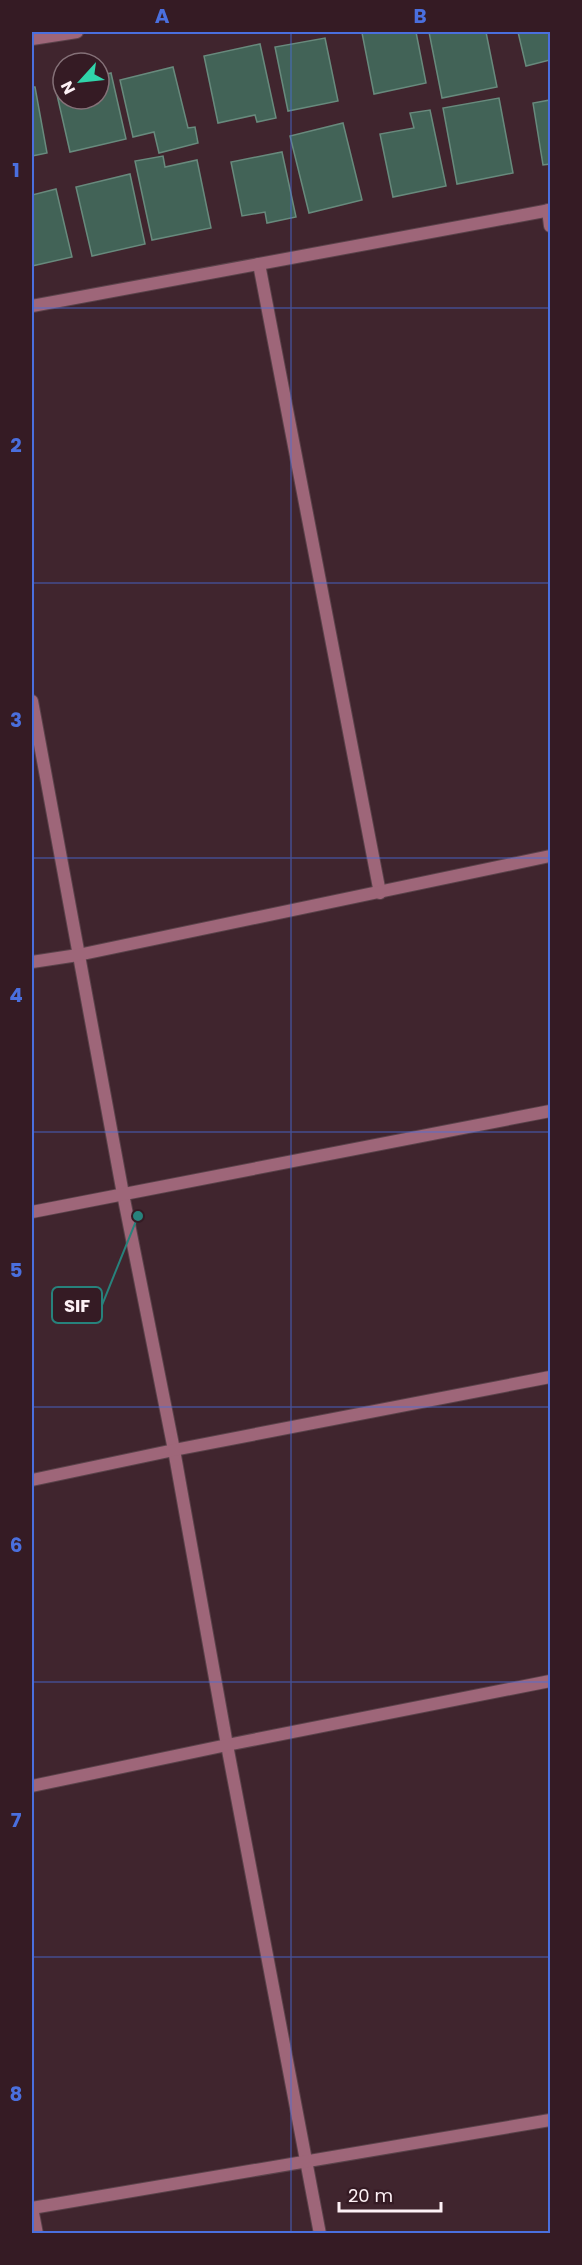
<svg xmlns="http://www.w3.org/2000/svg" width="582" height="2265" font-family="Poppins,sans-serif">
<style>
.building{fill:#426357;stroke:#688a7d;stroke-width:1.5}
.lines{fill:none;stroke-linecap:round;stroke-linejoin:round}
.minor-casing{stroke:#5a424a;stroke-width:14}
.minor{stroke:#9e6679;stroke-width:12}
.grid{fill:none;stroke:#4a6fde;stroke-width:1.5;stroke-opacity:0.55}
.leader{fill:none;stroke:#27827c;stroke-width:2}
.callout-dot{fill:#27827c;stroke:#351b24;stroke-width:2}
.callout{fill:#351b24;stroke:#27827c;stroke-width:2}
.callout-label{font-size:18px;text-anchor:middle;font-weight:bold;fill:#fdf1f5}
.neatline{fill:none;stroke:#4a6fde;stroke-width:2}
.grid-label{font-size:20px;text-anchor:middle;font-weight:bold;fill:#4a6fde}
</style>
<rect width="100%" height="100%" fill="#40252e"/>
<g class="building">
<polygon points="371,32 416,32 426,83 374,94 362,33"/>
<polygon points="429,32 486,32 497,87 442,98"/>
<polygon points="518,32 550,32 550,60 526,66"/>
<polygon points="325,38 338,101 288,111 275,47"/>
<polygon points="260,44 276,118 257,122 255,115 218,123 204,56"/>
<polygon points="173,67 188,128 195,127 198,143 159,153 154,132 133,137 120,80"/>
<polygon points="111,73 126,139 70,152 55,86 63,84 63,99 99,99 99,76"/>
<polygon points="32,87 35,87 47,153 32,156"/>
<polygon points="499,98 513,173 457,184 443,108"/>
<polygon points="550,100 550,164 543,165 533,103"/>
<polygon points="430,110 446,186 393,197 380,134 414,128 410,113"/>
<polygon points="343,123 362,200 309,213 290,136"/>
<polygon points="282,152 296,217 267,223 265,212 242,216 231,162"/>
<polygon points="163,156 165,167 197,160 211,228 152,240 135,161"/>
<polygon points="130,174 145,244 92,256 76,187"/>
<polygon points="56,189 72,257 32,266 32,195"/>
</g>
<g class="lines">
<defs>
<g id="minor">
<polyline points="32,39 77,32"/>
<polyline points="548,210 550,226"/>
<polyline points="259,264 380,893"/>
<polyline points="32,306 550,210"/>
<polyline points="32,701 123,1194 174,1450 227,1745 320,2234"/>
<polyline points="32,962 78,955 550,856"/>
<polyline points="32,1212 550,1111"/>
<polyline points="32,1480 174,1450 550,1377"/>
<polyline points="32,1786 227,1745 550,1681"/>
<polyline points="32,2208 550,2120"/>
<polyline points="32,2208 37,2234"/>
</g>
</defs>
<use href="#minor" class="minor-casing"/>
<use href="#minor" class="minor"/>
</g>
<path class="grid" d="M291,32V2234M32,308H550M32,583H550M32,858H550M32,1132H550M32,1407H550M32,1682H550M32,1957H550"/>
<path class="leader" d="M138 1216L102 1305"/>
<circle class="callout-dot" cx="138" cy="1216" r="6"/>
<rect class="callout" x="52" y="1287" width="50" height="36" rx="6"/>
<g class="callout-label">
<text x="77" y="1312">SIF</text>
</g>
<rect width="582" height="2265" fill="none" stroke="#351b24" stroke-width="66"/>
<g transform="translate(81 81) rotate(243)"><circle r="28" fill="#351b24" stroke="#857178" stroke-width="1.5"/>
<path d="M0-4.5L10 22L0 15L-10 22Z" fill="#30d4aa"/>
<text y="-9" font-size="16" font-weight="bold" text-anchor="middle" fill="#fdf1f5">N</text>
</g>
<path d="M339 2202v9h102v-9" fill="none" stroke="#fdf1f5" stroke-width="3"/>
<text x="348" y="2202" font-size="18" fill="#fdf1f5" stroke="#351b24" stroke-width="4.5" paint-order="stroke">20 m</text>
<rect x="33" y="33" width="516" height="2199" class="neatline"/>
<g class="grid-label">
<text x="162" y="23">A</text>
<text x="420" y="23">B</text>
<text x="16" y="177">1</text>
<text x="16" y="452">2</text>
<text x="16" y="727">3</text>
<text x="16" y="1002">4</text>
<text x="16" y="1277">5</text>
<text x="16" y="1552">6</text>
<text x="16" y="1827">7</text>
<text x="16" y="2101">8</text>
</g>
</svg>
